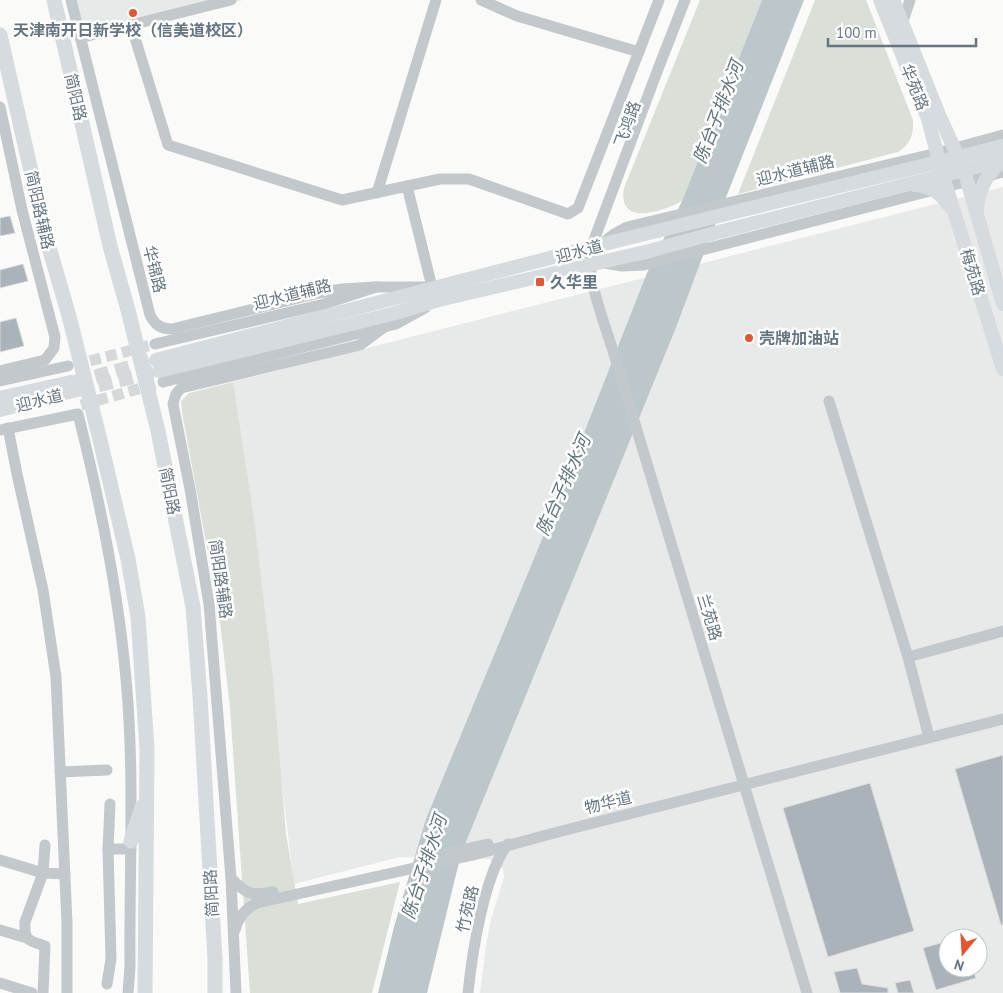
<svg xmlns="http://www.w3.org/2000/svg" width="1003" height="993" font-family="'PT Sans','Noto Sans SC',sans-serif">
<style>
.built{fill:#e8e9e9;fill-rule:evenodd}
.green{fill:#dadfd7}
.water{fill:#bbc7cb}
.building{fill:#aab3b9;stroke:#dcdcda}
.lines{fill:none;stroke-linecap:round;stroke-linejoin:round}
.minor-tunnel{stroke:#d5d9db;stroke-width:11;stroke-dasharray:11 5.5;stroke-linecap:butt}
.major-tunnel{stroke:#d5d9db;stroke-width:14;stroke-dasharray:14 7;stroke-linecap:butt}
.minor{stroke:#c3c8cc;stroke-width:11}
.major{stroke:#d6dbdf;stroke-width:14}
.highway{stroke:#d6dbdf;stroke-width:15}
.poi-dot{fill:#e4572e;stroke:#fff;stroke-width:2}
.labels{text-anchor:middle;dominant-baseline:central;stroke-width:5;stroke-linejoin:round;paint-order:stroke}
.poi-label{font-size:16px;font-weight:bold;fill:#657683;stroke:#fff;text-anchor:start}
.street-label{font-size:16px;fill:#657683;stroke:#fff}
.water-label{font-size:18px;font-style:italic;fill:#60757c;stroke:#fff}
</style>
<rect width="100%" height="100%" fill="#fafaf8"/>
<g class="built">
<polygon points="76,0 243,0 84,36"/>
<path d="M1003,187V993H480L486,945L491,920L504,877L503,869L489,859L400,857L294,884L233,382ZM948,938H978V968H948Z"/>
</g>
<g class="green">
<path d="M700,0H762L682,201C664,211 617,228 624,188Z"/>
<path d="M815,0H866L913,120C914,135 910,144 898,152L738,194Z"/>
<polygon points="233,382 254,519 273,679 286,834 298,904 400,882 372,993 250,993 230,708 219,613 182,412 181,401 189,393"/>
</g>
<polygon class="water" points="762,0 804,0 702,258 675,330 461,854 427,993 378,993 394,927 426,819 543,537 647,273 682,201"/>
<g class="building">
<polygon points="10,216 15,233 0,236 0,218"/>
<polygon points="23,264 28,281 0,288 0,270"/>
<polygon points="16,318 24,346 0,352 0,322"/>
<polygon points="1003,755 1003,925 1001,925 955,769"/>
<polygon points="870,783 914,931 828,957 783,808"/>
<polygon points="948,941 948,968 972,968 976,978 936,990 923,948"/>
<polygon points="857,968 862,984 888,988 888,993 840,993 834,972"/>
<polygon points="910,980 914,993 898,993 895,983"/>
</g>
<g class="lines">
<g class="minor-tunnel">
<polyline points="74,365 155,344"/>
<polyline points="81,405 163,382"/>
</g>
<g class="major-tunnel">
<polyline points="75,382 156,360"/>
<polyline points="78,390 154,372"/>
</g>
<g class="minor">
<path d="M71,0L150,315C155,325 161,329 172,329L319,293L342,289L376,287"/>
<polyline points="231,0 131,25 168,145 342,200 440,179 469,179 568,214 578,208 659,0"/>
<polyline points="481,0 517,16 639,52"/>
<path d="M685,0L658,69L591,248C586,279 604,321 613,351L807,993"/>
<polyline points="900,25 902,24 910,0"/>
<polyline points="80,38 131,25"/>
<polyline points="0,107 22,210 55,337 54,348 45,360 0,371"/>
<polyline points="407,186 432,287"/>
<polyline points="377,193 436,0"/>
<polyline points="603,243 614,234 627,227 937,153 1003,135"/>
<polyline points="605,263 622,266 644,265 1003,172"/>
<polyline points="155,344 324,304 376,287 426,287"/>
<polyline points="0,381 68,366"/>
<polyline points="163,382 396,324 425,308"/>
<polyline points="829,401 908,657 929,737"/>
<polyline points="8,428 17,474 43,590 56,677 67,923 67,993"/>
<path d="M0,430L78,414C100,501 118,589 126,679C135,775 129,871 130,967L128,993"/>
<polyline points="908,657 1003,631"/>
<polyline points="60,772 107,770"/>
<polyline points="45,845 43,873 65,874"/>
<polyline points="108,849 110,804"/>
<polyline points="447,853 488,844"/>
<path d="M0,860L43,873L25,922C24,941 28,940 45,946L43,993"/>
<path d="M231,878C246,894 251,896 273,892"/>
<polyline points="0,930 27,938"/>
<path d="M235,930C238,918 246,908 257,903L473,855L554,833L1003,719"/>
<polyline points="0,983 32,993"/>
<polyline points="107,984 111,959 108,849 131,849"/>
<polyline points="236,993 231,878 209,604 190,489 173,404 176,394 181,388 360,345 384,327"/>
<path d="M468,993C472,954 484,874 508,844"/>
</g>
<g class="major">
<polyline points="880,0 928,119 943,176 1003,369"/>
<polyline points="893,0 940,117 964,170 1003,304"/>
<path d="M915,185C931,186 941,193 950,207"/>
<path d="M977,209C979,188 987,174 1002,161"/>
<polyline points="156,360 600,245 1003,146"/>
<polyline points="159,371 392,314 439,300 649,251 719,232 1003,160"/>
<polyline points="0,398 71,382"/>
<polyline points="0,410 77,390"/>
</g>
<g class="highway">
<polyline points="54,0 110,246 128,310 158,431 193,607 200,696 215,959 215,993"/>
<polyline points="0,35 46,237 69,316 101,444 128,559 138,617 147,749 145,993"/>
<polyline points="131,841 142,807"/>
</g>
</g>
<g class="poi-dot">
<circle cx="133" cy="13" r="5"/>
<rect x="535" y="277" width="10" height="10" rx="2.5"/>
<circle cx="749" cy="338" r="5"/>
</g>
<g class="labels">
<g class="poi-label">
<text x="133" y="30" text-anchor="middle">天津南开日新学校（信美道校区）</text>
<text x="550" y="282">久华里</text>
<text x="759" y="338">壳牌加油站</text>
</g>
<g class="street-label">
<text transform="translate(915 87) rotate(68)">华苑路</text>
<text transform="translate(76 97) rotate(77)">简阳路</text>
<text transform="translate(627 124) rotate(-70)">飞鸿路</text>
<text transform="translate(795 170) rotate(-14)">迎水道辅路</text>
<text transform="translate(40 210) rotate(77)">简阳路辅路</text>
<text transform="translate(579 251) rotate(-15)">迎水道</text>
<text transform="translate(155 269) rotate(76)">华锦路</text>
<text transform="translate(973 272) rotate(73)">梅苑路</text>
<text transform="translate(292 294) rotate(-14)">迎水道辅路</text>
<text transform="translate(39 400) rotate(-14)">迎水道</text>
<text transform="translate(170 491) rotate(79)">简阳路</text>
<text transform="translate(221 579) rotate(82)">简阳路辅路</text>
<text transform="translate(710 617) rotate(73)">兰苑路</text>
<text transform="translate(608 802) rotate(-14)">物华道</text>
<text transform="translate(211 893) rotate(-93)">简阳路</text>
<text transform="translate(467 909) rotate(-77)">竹苑路</text>
</g>
<g class="water-label">
<text transform="translate(718 112) rotate(-69)">陈台子排水河</text>
<text transform="translate(563 485) rotate(-66)">陈台子排水河</text>
<text transform="translate(424 867) rotate(-72)">陈台子排水河</text>
</g>
</g>
<g transform="translate(963 953) rotate(198)"><circle r="24" fill="#ffffff" stroke="#c1c8cd"/>
<path d="M0-4L9 19L0 12L-9 19Z" fill="#e4572e"/>
<text y="-8" font-size="14" font-weight="bold" text-anchor="middle" fill="#657683">N</text>
</g>
<path d="M828 38v8h148v-8" fill="none" stroke="#657683" stroke-width="2.5"/>
<text x="836" y="38" font-size="15" fill="#657683" stroke="#ffffff" stroke-width="4" paint-order="stroke">100 m</text>
</svg>
